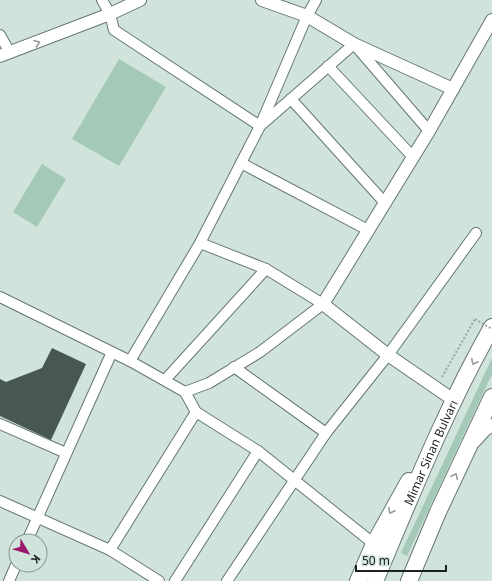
<svg xmlns="http://www.w3.org/2000/svg" width="492" height="581" font-family="'Noto Sans',sans-serif">
<style>
.green{fill:#a5c9b8}
.building{fill:#475851}
.lines{fill:none;stroke-linecap:round;stroke-linejoin:round}
.minor-casing{stroke:#65776f;stroke-width:12}
.tertiary-casing{stroke:#65776f;stroke-width:14}
.trunk-casing{stroke:#65776f;stroke-width:18}
.path{stroke:#98a8a1;stroke-width:2;stroke-dasharray:2 2;stroke-linecap:butt}
.minor{stroke:#fff;stroke-width:10}
.tertiary{stroke:#fff;stroke-width:12}
.trunk{stroke:#fff;stroke-width:16}
.path-bridge{stroke:#98a8a1;stroke-width:2;stroke-dasharray:2 2;stroke-linecap:butt}
.oneway{stroke:#989b9a}
.labels{text-anchor:middle;dominant-baseline:central;stroke-width:4;stroke-linejoin:round;paint-order:stroke}
.street-label{font-size:12px;fill:#1a211e;stroke:#d0e4db}
</style>
<rect width="100%" height="100%" fill="#d0e4db"/>
<g class="green">
<polygon points="119,59 166,87 119,166 72,139"/>
<polygon points="42,164 66,179 37,227 13,212"/>
<polygon points="492,358 492,374 407,556 401,553"/>
</g>
<polygon class="building" points="52,348 86,364 51,440 0,416 0,379 6,382 42,368"/>
<g class="lines">
<defs>
<g id="minor">
<polyline points="102,0 110,14 114,30 260,126 354,44 429,131"/>
<polyline points="0,35 10,53"/>
<polyline points="328,66 413,157"/>
<polyline points="291,99 385,203"/>
<polyline points="241,163 368,230"/>
<polyline points="0,297 130,361 185,392 196,412 258,451 374,544"/>
<polyline points="130,361 200,243 260,126 307,16 316,0"/>
<polyline points="234,367 326,433"/>
<polyline points="165,380 266,269"/>
<polyline points="185,392 209,383 260,352 323,304 266,269 200,243"/>
<polyline points="0,424 66,453"/>
<polyline points="0,501 110,550 159,581"/>
<polyline points="27,541 112,352"/>
<polyline points="110,550 196,412"/>
<polyline points="9,581 16,565"/>
<polyline points="175,581 258,451"/>
<polyline points="227,581 326,433 388,355 476,233"/>
</g>
<g id="tertiary">
<polyline points="262,0 307,16 354,44 453,89"/>
<polyline points="0,56 110,14 140,0"/>
<polyline points="455,401 388,355 323,304 429,131 492,20"/>
<polyline points="475,441 484,431 492,425"/>
</g>
<g id="trunk">
<polyline points="358,581 374,544 409,481"/>
<path id="s1" d="M375,581C411,496 446,408 492,327"/>
<polyline points="409,581 438,512 492,397"/>
</g>
</defs>
<use href="#minor" class="minor-casing"/>
<use href="#tertiary" class="tertiary-casing"/>
<use href="#trunk" class="trunk-casing"/>
<polyline class="path" points="442,377 475,319"/>
<use href="#minor" class="minor"/>
<use href="#tertiary" class="tertiary"/>
<use href="#trunk" class="trunk"/>
<polyline class="path-bridge" points="475,319 492,329"/>
</g>
<defs><path id="oneway-chevron" d="M-2-3.5L2.5 0L-2 3.5" fill="none" stroke-width="1.6" stroke-linecap="round" stroke-linejoin="round"/></defs>
<g class="oneway">
<use href="#oneway-chevron" transform="translate(37 43) rotate(-21)"/>
<use href="#oneway-chevron" transform="translate(474 362) rotate(116)"/>
<use href="#oneway-chevron" transform="translate(455 476) rotate(-65)"/>
<use href="#oneway-chevron" transform="translate(391 511) rotate(117)"/>
</g>
<g class="labels">
<g class="street-label">
<text stroke="none"><textPath href="#s1" startOffset="140">Mimar Sinan Bulvarı</textPath></text>
</g>
</g>
<g transform="translate(28 553) rotate(128)"><circle r="19" fill="#d0e4db" stroke="#87968f"/>
<path d="M0-3L7 15L0 10L-7 15Z" fill="#9a196e"/>
<text y="-6" font-size="11" font-weight="bold" text-anchor="middle" fill="#1a211e">K</text>
</g>
<path d="M356 565v6h90v-6" fill="none" stroke="#1a211e" stroke-width="2"/>
<text x="362" y="565" font-size="12" fill="#1a211e" stroke="#d0e4db" stroke-width="3" paint-order="stroke">50 m</text>
</svg>
